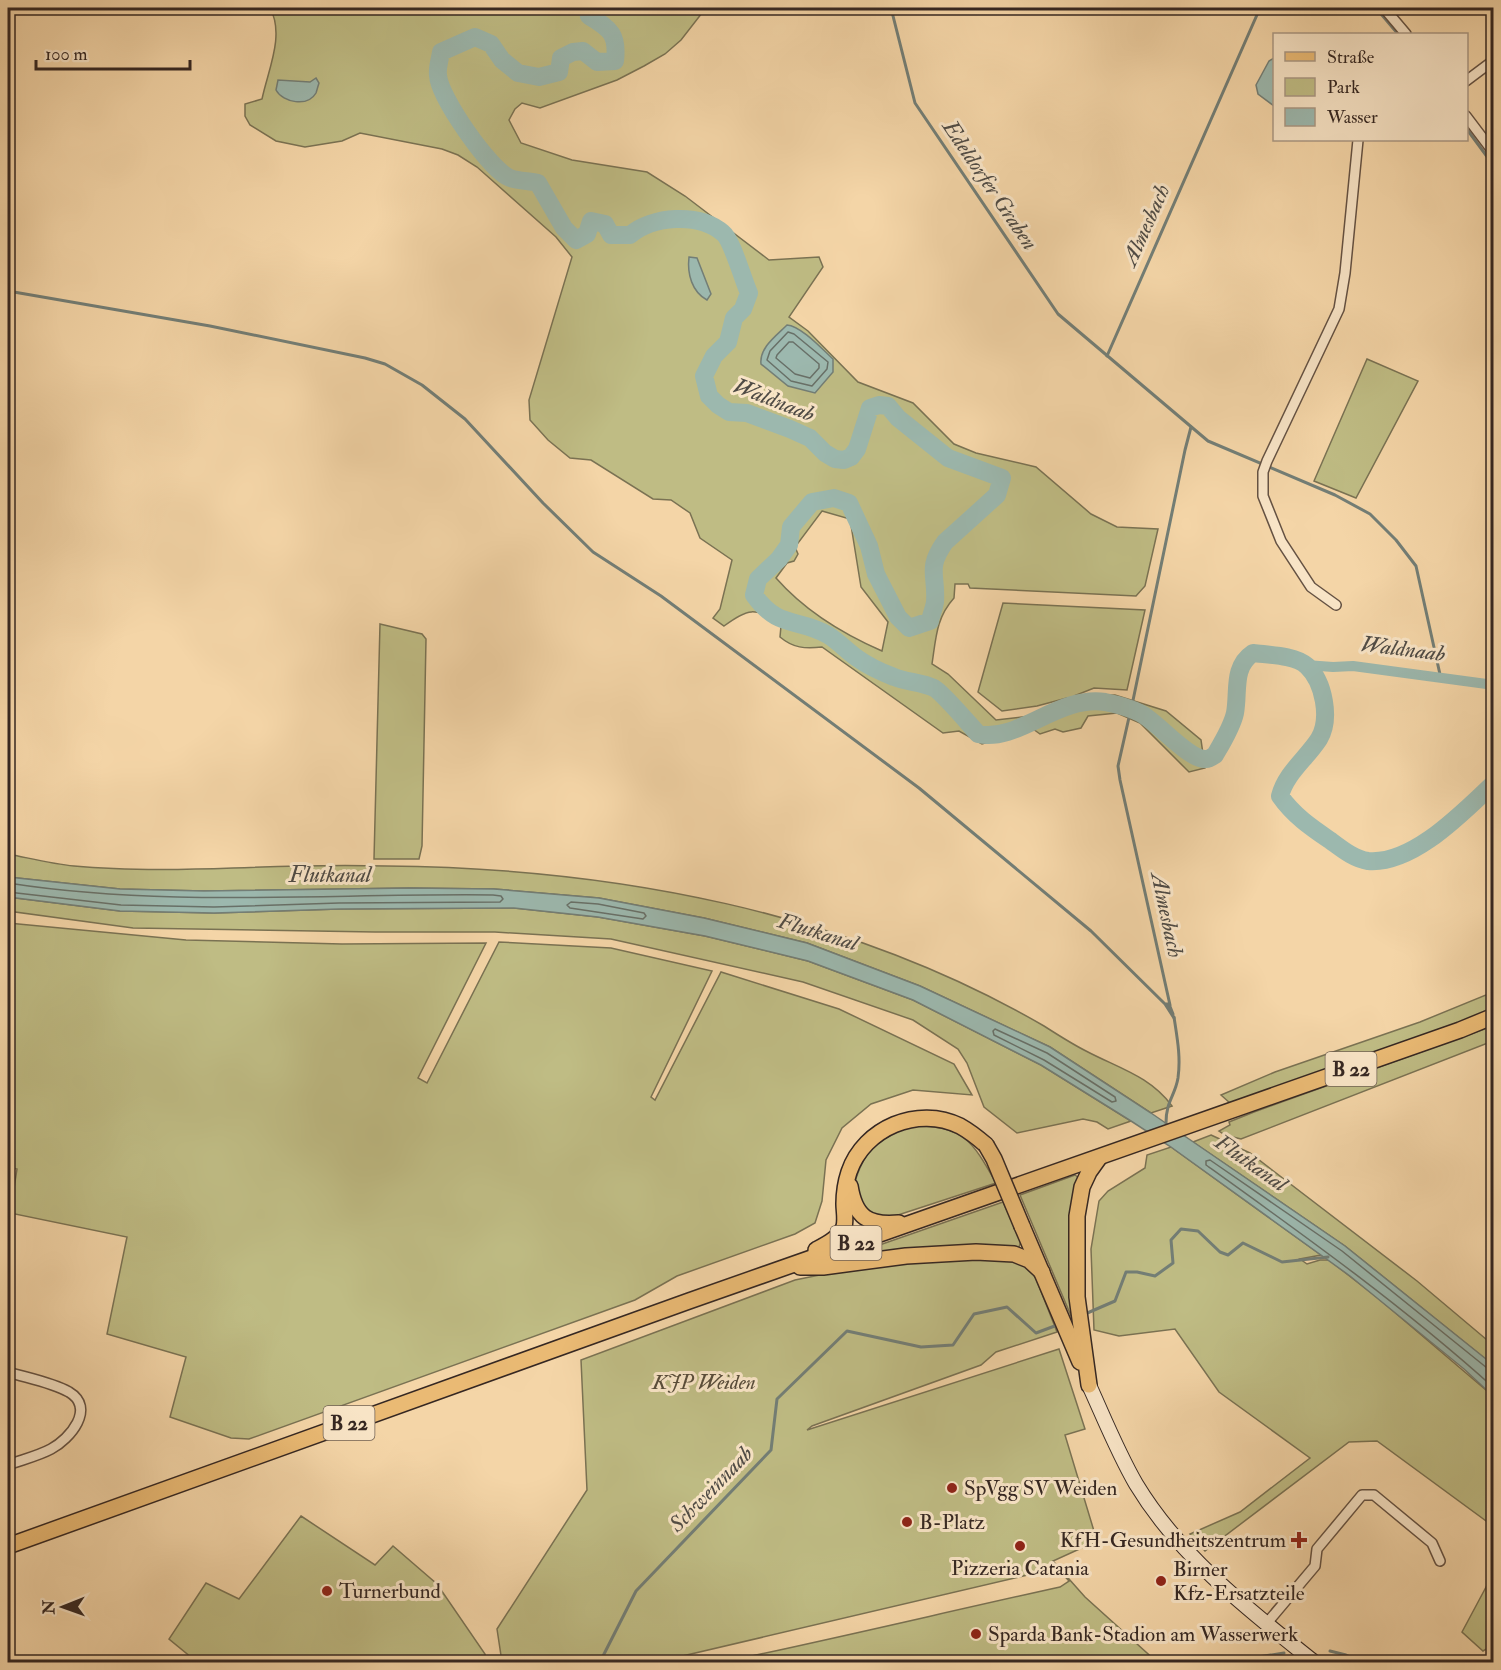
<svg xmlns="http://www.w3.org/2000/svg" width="1501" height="1670" font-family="'IM FELL Double Pica',serif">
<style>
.green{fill:#bfbc84;stroke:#7a7253;stroke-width:1.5;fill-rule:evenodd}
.water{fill:#9cb8ae;stroke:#737e76;stroke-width:1.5}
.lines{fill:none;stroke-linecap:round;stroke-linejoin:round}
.shore{stroke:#687068;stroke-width:1.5}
.stream{stroke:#737e76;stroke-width:3}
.canal{stroke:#9cb8ae;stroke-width:10}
.river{stroke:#9cb8ae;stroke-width:18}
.street-casing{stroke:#655243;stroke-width:12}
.secondary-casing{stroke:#352722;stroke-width:16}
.primary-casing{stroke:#352722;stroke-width:18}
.street{stroke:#f8e4c6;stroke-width:9}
.secondary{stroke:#f8e4c6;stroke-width:14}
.primary{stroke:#eaba74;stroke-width:15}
.primary-bridge-casing{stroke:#352722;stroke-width:18;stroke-linecap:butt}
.primary-bridge{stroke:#eaba74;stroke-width:15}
.poi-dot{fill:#8f2418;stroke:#f8e4c6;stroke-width:2}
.labels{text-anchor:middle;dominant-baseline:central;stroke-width:6;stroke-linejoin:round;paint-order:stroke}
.shield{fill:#f8e4c6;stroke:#706053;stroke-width:1.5}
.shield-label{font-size:20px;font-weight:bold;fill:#352722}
.park-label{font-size:21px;font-style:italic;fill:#584c3a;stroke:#f8e4c6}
.poi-label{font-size:21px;fill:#352722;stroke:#f8e4c6;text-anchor:start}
.water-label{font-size:22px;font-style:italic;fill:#4f4b45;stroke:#f8e4c6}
</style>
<rect width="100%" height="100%" fill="#f4d5a7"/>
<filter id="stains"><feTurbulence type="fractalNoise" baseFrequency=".00333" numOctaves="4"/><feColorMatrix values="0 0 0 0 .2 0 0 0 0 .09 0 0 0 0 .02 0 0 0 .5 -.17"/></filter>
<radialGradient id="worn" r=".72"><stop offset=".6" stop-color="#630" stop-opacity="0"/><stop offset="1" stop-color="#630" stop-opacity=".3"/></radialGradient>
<g class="green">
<path d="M270,8H702V13L681,40L665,54L644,66L617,80L540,108L522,103L515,109L509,120L521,143L572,160L647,172L685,196L769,260L819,257L823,267L789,317L808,331L858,382L913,403L954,444L976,453L1036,467L1091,514L1117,527L1158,529L1145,586L1136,596L970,588L968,584H955L954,598C936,618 936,638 932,664L948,674L996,720L1030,716L1067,698L1037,706L1002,711L978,692L1003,603L1145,610L1127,690L1094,688L1074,696L1115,695L1166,711L1201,740L1205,768L1189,772L1140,723L1117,713L1088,716L1081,728L1063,732L1055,729L1040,734L1033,729L982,744L959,731L943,733L822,647C805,649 793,648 780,637L781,626L785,624C755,610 752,605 724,626L713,618L720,609L732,560L700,538L690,513L671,500L653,499L591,460L570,458L548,440L530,420L529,400L572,257L556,237L477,167L458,155L442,149L360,133L342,141L305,147L276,141L250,125L245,116V104L262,99C268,70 285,35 270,8ZM822,511L850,519L861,587L888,622L882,651C843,634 804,610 776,578L787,563L794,561L798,554L795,547Z"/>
<polygon points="1367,359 1418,381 1356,498 1314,481"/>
<polygon points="380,624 422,634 426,639 422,846 419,859 374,859"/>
<path d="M8,854C29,858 52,864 74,866C126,871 180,870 233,868C283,866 335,865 386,866C613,868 846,911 1044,1026C1058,1035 1072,1044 1086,1051C1118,1068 1150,1076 1172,1106L1151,1113L1050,1047L920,986L807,943L704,918L599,898L494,889L410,888L204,891L120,889L8,877Z"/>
<polygon points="8,897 120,911 214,913 339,909 514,908 598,917 705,936 808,961 913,1000 1041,1065 1131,1121 1108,1129 1097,1122 1083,1119 1017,1133 984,1107 967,1063 958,1049 913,1020 803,982 611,939 495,932 375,932 133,928 8,911"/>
<polygon points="8,923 186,940 342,944 486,943 418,1078 427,1083 499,942 611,948 712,971 651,1097 655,1100 721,972 839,1009 954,1064 972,1095 913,1090 871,1104 842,1128 826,1160 822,1201 815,1223 795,1234 677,1276 635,1300 249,1439 231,1438 170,1417 186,1357 107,1334 127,1237 10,1213 17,1169 8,1167"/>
<polygon points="1493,992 1493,1008 1477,1016 1231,1104 1221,1095 1275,1072 1420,1022"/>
<polygon points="1493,1026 1493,1041 1241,1139 1225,1135 1219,1131 1230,1125 1229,1122 1254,1112"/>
<path d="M911,1126C963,1125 972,1140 996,1183L895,1216H879L866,1211L854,1185C864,1149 877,1139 911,1126Z"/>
<polygon points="1211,1135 1250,1153 1417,1281 1493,1345 1493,1365 1345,1246 1193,1142"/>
<polygon points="1171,1147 1321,1255 1300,1259 1307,1264 1320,1260 1329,1260 1379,1299 1493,1396 1493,1526 1377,1441 1349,1442 1205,1551 1190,1534 1240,1512 1310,1458 1219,1392 1175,1329 1119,1336 1094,1330 1091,1249 1099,1201 1108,1191 1145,1168 1147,1155"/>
<polygon points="1075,1175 1079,1178 1074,1323 1020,1195"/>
<polygon points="1003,1202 1021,1241 1019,1247 845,1257"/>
<path d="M929,1258L1015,1260L1027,1265L1035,1276L1057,1332L996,1352L981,1365L812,1426L807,1430L1059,1349L1085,1429L1065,1435L1097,1541L1053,1561L1085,1597L1157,1662H733V1660C842,1637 951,1611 1060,1587L1069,1581L1057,1568L657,1662H502L497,1629L587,1490L581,1360L795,1280L859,1267Z"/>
<polygon points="301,1516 375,1565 393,1546 437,1584 485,1654 487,1662 197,1662 169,1639 206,1583 239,1599"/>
<polygon points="1493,1574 1493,1645 1483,1651 1462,1632"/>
</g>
<g class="water">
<polygon points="1274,58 1274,106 1258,94 1256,85 1269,61"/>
<path d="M316,78L319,83C318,86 317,90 316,93C308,107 283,103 276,90L278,80L310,82Z"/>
<path d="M689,257L697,258L711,294L707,300C692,292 687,274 689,257Z"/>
<path d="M787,325C801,326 822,349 833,359V372L815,393L788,386L761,364C759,348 776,336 787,325Z"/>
<polygon points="8,877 120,889 204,891 410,888 494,889 599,898 704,918 807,943 920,986 1050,1047 1151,1113 1345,1246 1491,1363 1493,1365 1493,1396 1464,1369 1350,1276 1171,1147 1131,1121 1041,1065 913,1000 808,961 705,936 598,917 514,908 339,909 214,913 120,911 8,897"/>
</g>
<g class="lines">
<g class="shore">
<polygon points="788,332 794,334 828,362 827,369 812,386 791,381 767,360 770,351"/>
<polygon points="789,342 793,342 819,364 819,368 810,378 795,374 776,358 777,355"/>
<path d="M8,883C167,908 332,893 493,895L501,896L503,899L500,902L339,903L214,907L121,905L8,892"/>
<polygon points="571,902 598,904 644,913 646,916 643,919 570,908 567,905"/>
<polygon points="995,1029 1047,1053 1115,1097 1116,1101 1112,1102 1044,1060 994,1035 993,1031"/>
<path d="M1494,1369L1487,1368L1342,1251L1210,1160L1206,1161V1165C1305,1236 1403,1306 1494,1388"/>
</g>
<g class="stream">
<polyline points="891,8 915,103 1058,314 1208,441 1335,495 1370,514 1396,540 1416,566 1441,679"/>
<polyline points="1376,8 1398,34"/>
<polyline points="1466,128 1494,166"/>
<polyline points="8,291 210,326 365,358 385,364 422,385 465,419 543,503 593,552 661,596 919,788 1091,931 1165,1004 1169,1004 1173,1014 1165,1004 1174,1018"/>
<polyline points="1107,356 1260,8"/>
<polyline points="1131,710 1185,450 1191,427"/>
<polyline points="1130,713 1118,766 1120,780 1170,1005"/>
<path d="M1166,1123C1166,1101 1175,1096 1178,1078C1181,1057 1177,1037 1174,1017"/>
<polyline points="1085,1314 1115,1301 1126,1272 1137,1272 1155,1276 1173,1263 1171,1240 1181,1229 1198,1231 1220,1252 1228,1255 1243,1243 1282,1262 1328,1257"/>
<polyline points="1330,1651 1346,1655 1360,1662"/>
<polyline points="600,1662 636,1591 771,1450 777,1399 847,1331 921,1347 953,1345 974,1314 1007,1307 1036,1333 1060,1324"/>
<polyline points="1226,1662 1284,1653"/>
</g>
<polyline class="canal" points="1306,665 1333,667 1353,666 1494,685"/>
<path class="river" d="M587,8L589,16C611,29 618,35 615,61L597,62L583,51L573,52L561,58L559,72L539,77L518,73L502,60L491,44L475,37L441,52C440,59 437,68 438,75C439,97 490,170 510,178C518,181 530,181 538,183L564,228L576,240L587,234L591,221L605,224L611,235H630C652,216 699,212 723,233C732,240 743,280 749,293L743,309L734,318L728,342L714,356L704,376L709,396L718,405L729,412L747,413L790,429L810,438L825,453L835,459L844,460L851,457L857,449L870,408L879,405L888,406L898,418L948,458L1002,478L997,495L945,542C926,569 937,574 935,602C934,609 931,615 930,621L909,628L898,617L876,574L869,546L849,503L834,498L812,502L791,527L789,545L779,559L758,579L754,595C779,630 797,617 828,635C839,642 847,651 857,658C868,666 881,672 894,677C906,682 922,682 934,688C943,693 969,724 978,734C1018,743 1058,695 1105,702C1115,704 1130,708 1140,713C1158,722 1188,760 1206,759C1209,759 1212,757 1215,755C1222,743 1232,727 1235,713C1239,692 1232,667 1253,653C1268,655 1295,655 1307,666C1324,682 1331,719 1319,739C1306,759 1286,773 1280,796C1294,816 1312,828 1331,841C1342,849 1354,859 1368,861C1413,865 1463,812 1494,783"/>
<defs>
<g id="street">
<polyline points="1384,8 1406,34"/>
<polyline points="1466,81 1494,60"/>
<polyline points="1466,116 1494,153"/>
<polyline points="1336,605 1311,587 1281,541 1263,496 1263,472 1267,461 1339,309 1345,273 1358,140"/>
<path d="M8,1372C27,1378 51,1382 69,1392C96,1408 70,1439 51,1449C38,1456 21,1460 8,1465"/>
<polyline points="1267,1623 1315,1566 1317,1549 1362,1495 1374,1495 1432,1543 1440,1561"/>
</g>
<path id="secondary" d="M1089,1385C1104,1418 1118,1453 1136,1484C1180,1557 1249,1610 1314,1662"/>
<g id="primary">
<path d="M850,1186C855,1217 868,1226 899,1223"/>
<polyline points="1022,1226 1080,1362"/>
<path d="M816,1250C827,1244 839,1238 844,1227C846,1219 844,1211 844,1204C844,1194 846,1181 849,1172C864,1128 918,1105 960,1126C969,1131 978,1138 986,1145"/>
<polyline points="800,1267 823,1267 906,1256 976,1252 1014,1254 1029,1260 1042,1272"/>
<polyline points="1089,1385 1077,1297 1077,1216 1082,1187 1089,1172 1099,1158"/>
<polyline points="8,1546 689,1301 1460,1030 1494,1016"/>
</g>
</defs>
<use href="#street" class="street-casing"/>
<use href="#secondary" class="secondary-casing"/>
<use href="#primary" class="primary-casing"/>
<use href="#street" class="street"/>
<use href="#secondary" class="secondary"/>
<use href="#primary" class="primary"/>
<defs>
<polyline id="primary-bridge" points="986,1145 994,1159 1022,1226"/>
</defs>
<use href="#primary-bridge" class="primary-bridge-casing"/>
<use href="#primary-bridge" class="primary-bridge"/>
</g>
<g class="poi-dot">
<circle cx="952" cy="1488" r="6"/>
<circle cx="907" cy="1522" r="6"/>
<path d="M1296 1531h6v6h6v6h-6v6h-6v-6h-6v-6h6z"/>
<circle cx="1020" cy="1546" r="6"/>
<circle cx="1161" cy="1581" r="6"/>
<circle cx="327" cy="1591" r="6"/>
<circle cx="976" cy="1634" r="6"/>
</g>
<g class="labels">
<g class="shield">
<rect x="1325.5" y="1052" width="51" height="34" rx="4.5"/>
<rect x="830.5" y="1226" width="51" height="34" rx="4.5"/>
<rect x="323.5" y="1406" width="51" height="34" rx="4.5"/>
</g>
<g class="shield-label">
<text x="1351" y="1069">B 22</text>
<text x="856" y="1243">B 22</text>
<text x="349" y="1423">B 22</text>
</g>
<g class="park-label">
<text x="704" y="1382">KJP Weiden</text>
</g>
<g class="poi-label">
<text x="964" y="1488">SpVgg SV Weiden</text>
<text x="919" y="1522">B-Platz</text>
<text x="1286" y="1540" text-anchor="end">KfH-Gesundheitszentrum</text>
<text x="1020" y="1568" text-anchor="middle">Pizzeria Catania</text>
<text x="1173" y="1569">Birner<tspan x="1173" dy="24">Kfz-Ersatzteile</tspan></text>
<text x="339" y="1591">Turnerbund</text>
<text x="988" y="1634">Sparda Bank-Stadion am Wasserwerk</text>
</g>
<g class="water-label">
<text transform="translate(990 185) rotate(56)">Edeldorfer Graben</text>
<text transform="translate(1146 225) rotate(-66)">Almesbach</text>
<text transform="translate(774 400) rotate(21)">Waldnaab</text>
<text transform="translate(1403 649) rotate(7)">Waldnaab</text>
<text x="330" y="875">Flutkanal</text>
<text transform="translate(1167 915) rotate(78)">Almesbach</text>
<text transform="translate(818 932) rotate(17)">Flutkanal</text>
<text transform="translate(1251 1163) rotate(35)">Flutkanal</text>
<text transform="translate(711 1489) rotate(-46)">Schweinnaab</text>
</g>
</g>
<rect width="1501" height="1670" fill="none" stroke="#f4d5a7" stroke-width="30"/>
<rect x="9" y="9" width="1483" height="1652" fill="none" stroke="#352722" stroke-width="3"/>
<rect x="15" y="15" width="1471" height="1640" fill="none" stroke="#352722" stroke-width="1.5"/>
<rect x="1273" y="33" width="195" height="108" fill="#f8e4c6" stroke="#aa9884" stroke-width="1.5"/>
<rect x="1285" y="52" width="30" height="9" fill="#eaba74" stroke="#aa9884" stroke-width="1.5"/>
<text x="1327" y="63" font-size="18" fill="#352722">Straße</text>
<rect x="1285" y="78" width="30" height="18" fill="#bfbc84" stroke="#aa9884" stroke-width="1.5"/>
<text x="1327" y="93" font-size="18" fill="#352722">Park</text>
<rect x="1285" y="108" width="30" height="18" fill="#9cb8ae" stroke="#aa9884" stroke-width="1.5"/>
<text x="1327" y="123" font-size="18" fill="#352722">Wasser</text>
<g transform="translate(63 1607) rotate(269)" stroke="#f8e4c6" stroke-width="4.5" paint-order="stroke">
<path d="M0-4.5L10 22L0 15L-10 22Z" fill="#352722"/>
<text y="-9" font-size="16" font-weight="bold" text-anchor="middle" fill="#352722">N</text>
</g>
<path d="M36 60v9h154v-9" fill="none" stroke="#352722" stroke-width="3"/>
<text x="45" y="60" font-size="18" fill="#352722" stroke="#f8e4c6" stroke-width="4.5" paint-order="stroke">100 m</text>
<rect width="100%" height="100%" filter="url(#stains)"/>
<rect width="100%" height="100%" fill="url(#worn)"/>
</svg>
